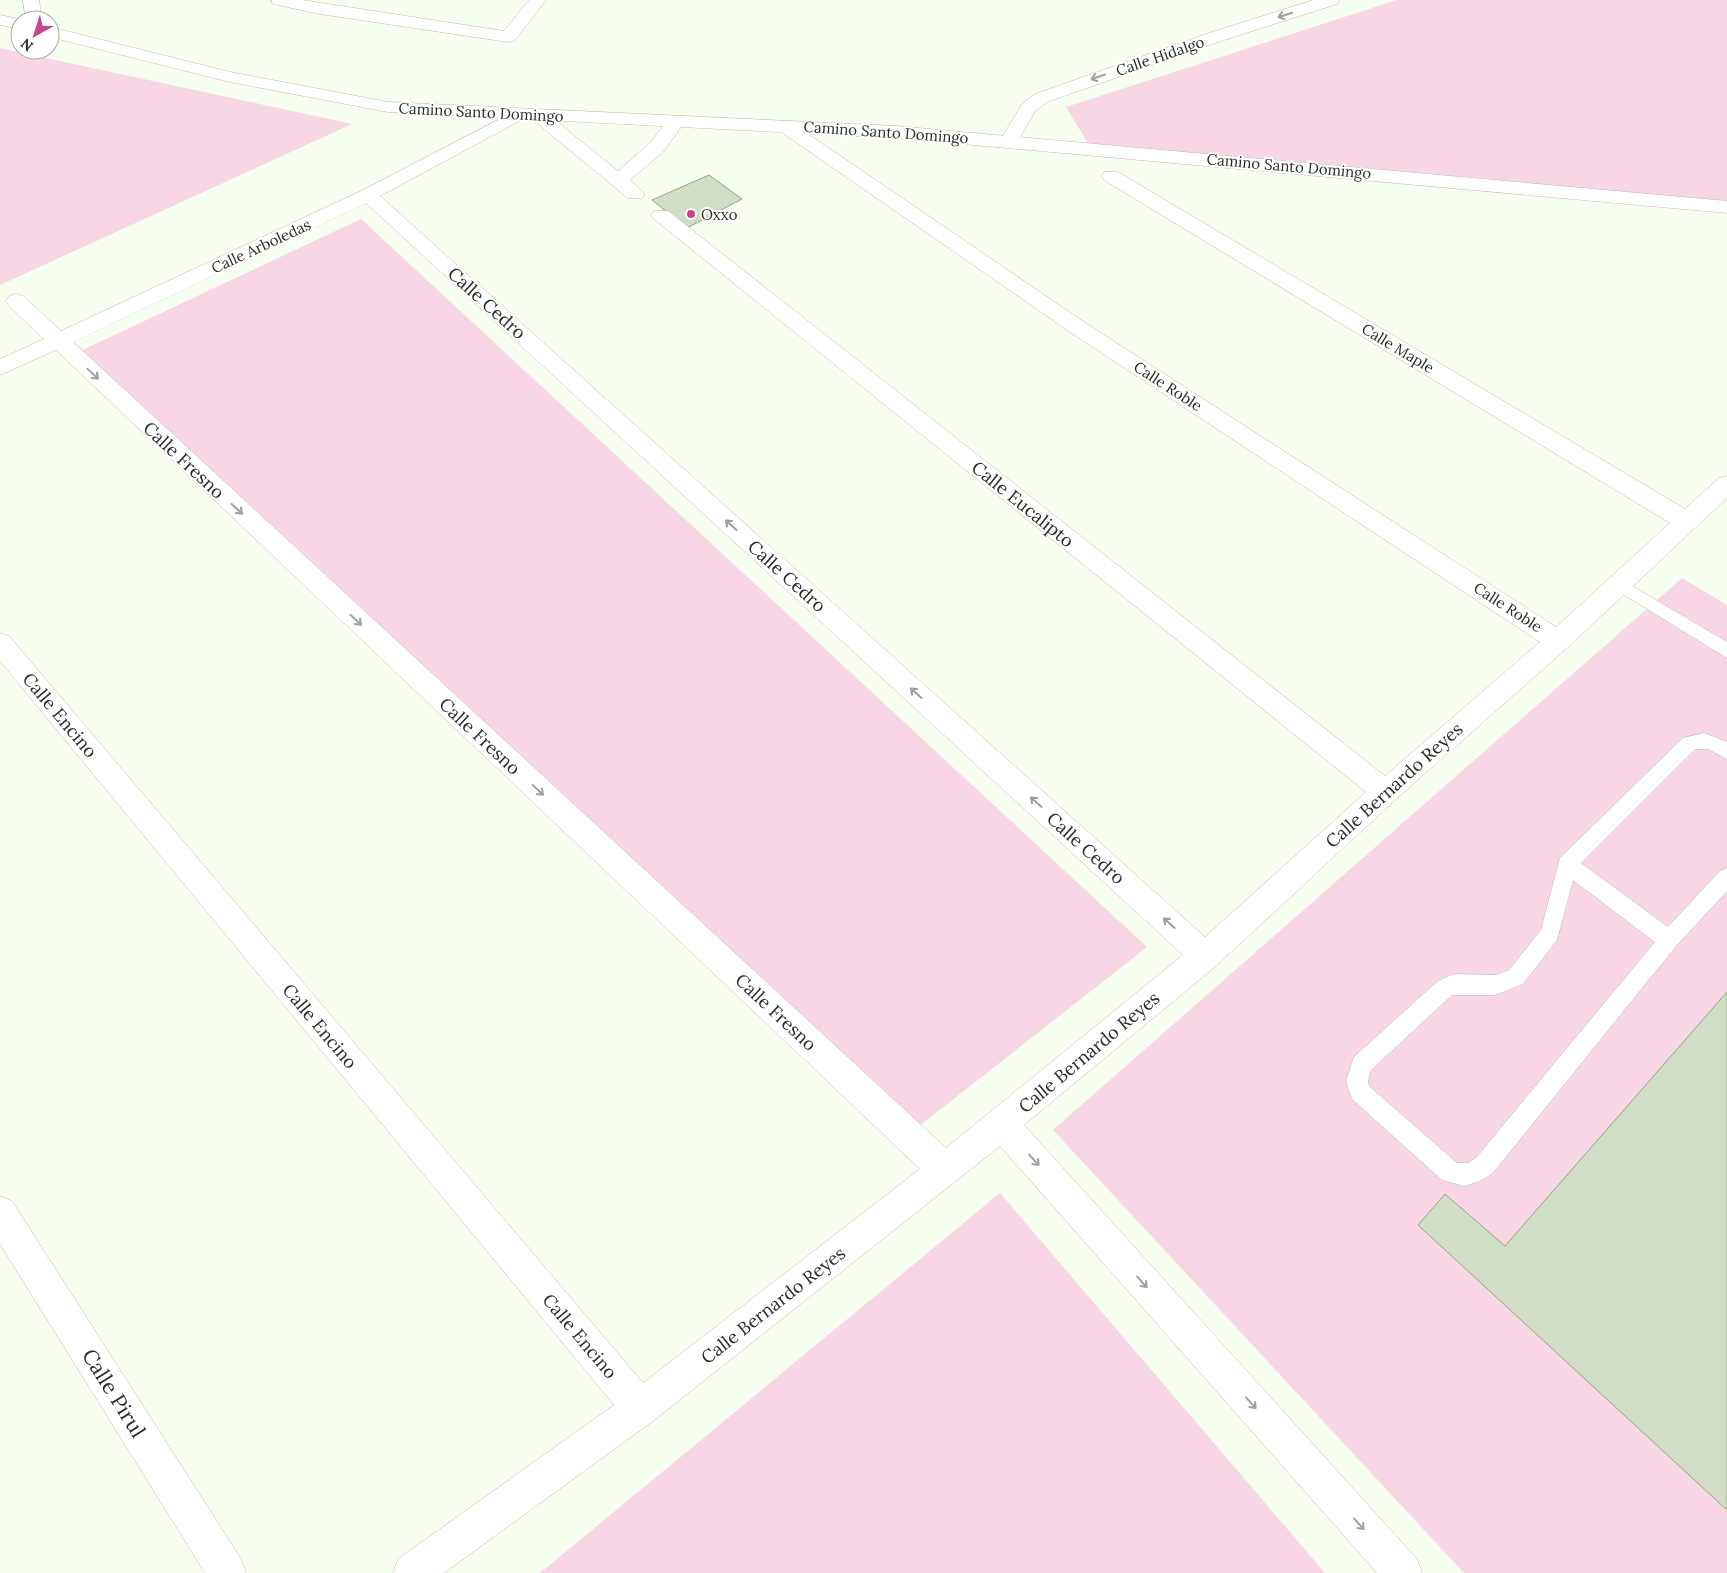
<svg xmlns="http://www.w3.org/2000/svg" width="1727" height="1573" font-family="Lora,serif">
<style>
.green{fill:#f8d6e5}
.building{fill:#d0dec6;stroke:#96a38c}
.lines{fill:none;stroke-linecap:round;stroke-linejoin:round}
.lane-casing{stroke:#b2c0a8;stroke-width:1}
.street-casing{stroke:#b2c0a8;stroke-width:1}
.secondary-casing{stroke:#b2c0a8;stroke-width:1}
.lane{fill:#fff;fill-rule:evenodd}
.street{fill:#fff;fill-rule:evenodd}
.secondary{fill:#fff;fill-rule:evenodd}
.oneway{stroke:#9ea09c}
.poi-dot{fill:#c5438b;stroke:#fff;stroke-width:2}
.labels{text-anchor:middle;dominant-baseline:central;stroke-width:4;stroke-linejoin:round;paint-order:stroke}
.far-street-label{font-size:15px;fill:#272d24;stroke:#fff}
.far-poi-label{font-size:15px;fill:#272d24;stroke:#fff;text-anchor:start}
.street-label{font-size:18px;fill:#272d24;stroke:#fff}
.near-street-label{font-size:21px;fill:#272d24;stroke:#fff}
</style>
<rect width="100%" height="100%" fill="#f5feef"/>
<g class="green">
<polygon points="1397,0 1727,0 1727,201 1091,148 1066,107"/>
<polygon points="0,48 352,124 0,285"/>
<polygon points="361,219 1147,947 918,1127 74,354"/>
<polygon points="1682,578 1727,605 1727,1573 1464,1573 1053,1130"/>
<polygon points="1000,1193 1325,1573 540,1573"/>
</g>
<g class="building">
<polygon points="709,175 742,199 687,228 652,200"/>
<polygon points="1727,992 1727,1510 1418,1225 1445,1194 1505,1246"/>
</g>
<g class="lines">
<defs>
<g id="lane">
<polygon points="1619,578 1727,642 1727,658 1613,588 1611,584 1613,580"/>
<path d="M1704,733L1727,742V759L1708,749H1695L1581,863L1668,927L1720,871L1727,868V891L1676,946L1492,1174L1480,1181L1464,1186L1442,1180L1352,1099L1346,1081L1354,1057L1438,981L1454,974L1495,975L1509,970L1541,930L1560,858L1683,738ZM1573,880L1655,942L1476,1158L1468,1163H1457L1369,1086L1368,1081L1371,1070L1452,995H1495L1523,984L1557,940Z"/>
</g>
<g id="street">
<polygon points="23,0 39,0 42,20 26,20"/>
<polygon points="271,0 302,0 504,31 529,0 546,0 514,41 508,42 320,14 273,4"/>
<polygon points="1314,0 1339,0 1337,4 1221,41 1047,102 1035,111 1016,145 1002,145 1000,141 1022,104 1035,94 1209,33"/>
<path d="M517,110L523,111L526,115L523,119L380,196L1205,937L1366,792L654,219L651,215L654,211H668L1385,776L1540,642L1070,332L777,129L774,125L777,121H789L1084,322L1556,627L1670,523L1104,180L1102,176L1104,172H1118L1685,509L1719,478L1727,476V498L1567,648L1395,800L1216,966L1024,1125L1417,1559L1422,1573H1377L1000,1146L653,1421L444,1573H393L398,1559L614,1405L0,661V633L9,636L643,1383L920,1169L56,350L0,375V359L44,339L9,306L6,301L9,296L16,294L23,296L61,331L361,191ZM366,203L1183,955L946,1148L73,342Z"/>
<polygon points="539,111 545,112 618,171 650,143 671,116 683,116 686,120 664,151 630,180 645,194 642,198 628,198 533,120 530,116 533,112"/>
<polygon points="0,1196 12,1201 241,1559 246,1573 205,1573 0,1244"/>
</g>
<g id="secondary">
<polygon points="0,15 24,20 20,20 20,29 0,25"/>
<polygon points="50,27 230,72 388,102 896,126 1727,201 1727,213 896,138 388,112 230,82 50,37"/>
</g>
</defs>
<use href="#lane" class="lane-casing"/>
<use href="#street" class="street-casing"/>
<use href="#secondary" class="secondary-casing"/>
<use href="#lane" class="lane"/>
<use href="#street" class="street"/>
<use href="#secondary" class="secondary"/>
</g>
<defs><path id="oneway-shaft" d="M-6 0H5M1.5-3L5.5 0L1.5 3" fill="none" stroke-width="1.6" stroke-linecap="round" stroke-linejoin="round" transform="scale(1.25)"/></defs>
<g class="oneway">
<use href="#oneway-shaft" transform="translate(1285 15) rotate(162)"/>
<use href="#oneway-shaft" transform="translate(1098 77) rotate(161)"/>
<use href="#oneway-shaft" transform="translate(93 374) rotate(43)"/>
<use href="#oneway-shaft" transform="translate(237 509) rotate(43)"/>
<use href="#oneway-shaft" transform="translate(731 525) rotate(-138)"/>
<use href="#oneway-shaft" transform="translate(356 620) rotate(43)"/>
<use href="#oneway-shaft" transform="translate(916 693) rotate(-138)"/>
<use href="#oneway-shaft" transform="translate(538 790) rotate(43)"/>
<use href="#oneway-shaft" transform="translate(1036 802) rotate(-138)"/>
<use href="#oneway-shaft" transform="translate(1169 923) rotate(-138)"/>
<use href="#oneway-shaft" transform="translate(1034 1160) rotate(48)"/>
<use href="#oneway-shaft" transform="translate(1142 1282) rotate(48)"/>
<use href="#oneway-shaft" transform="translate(1251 1403) rotate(48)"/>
<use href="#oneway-shaft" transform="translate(1359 1524) rotate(48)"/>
</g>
<circle class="poi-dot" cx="691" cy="214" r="5"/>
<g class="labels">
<g class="far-street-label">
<text transform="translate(1160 56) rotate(-19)">Calle Hidalgo</text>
<text transform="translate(481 112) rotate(3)">Camino Santo Domingo</text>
<text transform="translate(886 132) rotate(4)">Camino Santo Domingo</text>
<text transform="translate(1289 166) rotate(5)">Camino Santo Domingo</text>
<text transform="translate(261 246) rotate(-25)">Calle Arboledas</text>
<text transform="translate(1398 348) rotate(31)">Calle Maple</text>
<text transform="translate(1168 386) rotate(33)">Calle Roble</text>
<text transform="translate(1508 607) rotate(33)">Calle Roble</text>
</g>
<g class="far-poi-label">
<text x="701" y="214">Oxxo</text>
</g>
<g class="street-label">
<text transform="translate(487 303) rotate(42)">Calle Cedro</text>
<text transform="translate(184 460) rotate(43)">Calle Fresno</text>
<text transform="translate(1023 504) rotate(39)">Calle Eucalipto</text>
<text transform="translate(787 576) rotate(42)">Calle Cedro</text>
<text transform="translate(60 715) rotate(50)">Calle Encino</text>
<text transform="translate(480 736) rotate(43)">Calle Fresno</text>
<text transform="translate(1394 785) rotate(-42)">Calle Bernardo Reyes</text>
<text transform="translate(1086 848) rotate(42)">Calle Cedro</text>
<text transform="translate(776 1012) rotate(43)">Calle Fresno</text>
<text transform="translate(320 1026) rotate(50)">Calle Encino</text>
<text transform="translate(1089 1052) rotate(-40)">Calle Bernardo Reyes</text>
<text transform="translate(773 1305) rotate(-38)">Calle Bernardo Reyes</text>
<text transform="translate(580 1336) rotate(50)">Calle Encino</text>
</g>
<g class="near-street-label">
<text transform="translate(114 1393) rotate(58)">Calle Pirul</text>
</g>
</g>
<g transform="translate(35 35) rotate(219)"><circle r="24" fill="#ffffff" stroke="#a9aba7"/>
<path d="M0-4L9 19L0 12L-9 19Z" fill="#c5438b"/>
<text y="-8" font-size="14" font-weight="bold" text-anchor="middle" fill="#272d24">N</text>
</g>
</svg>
